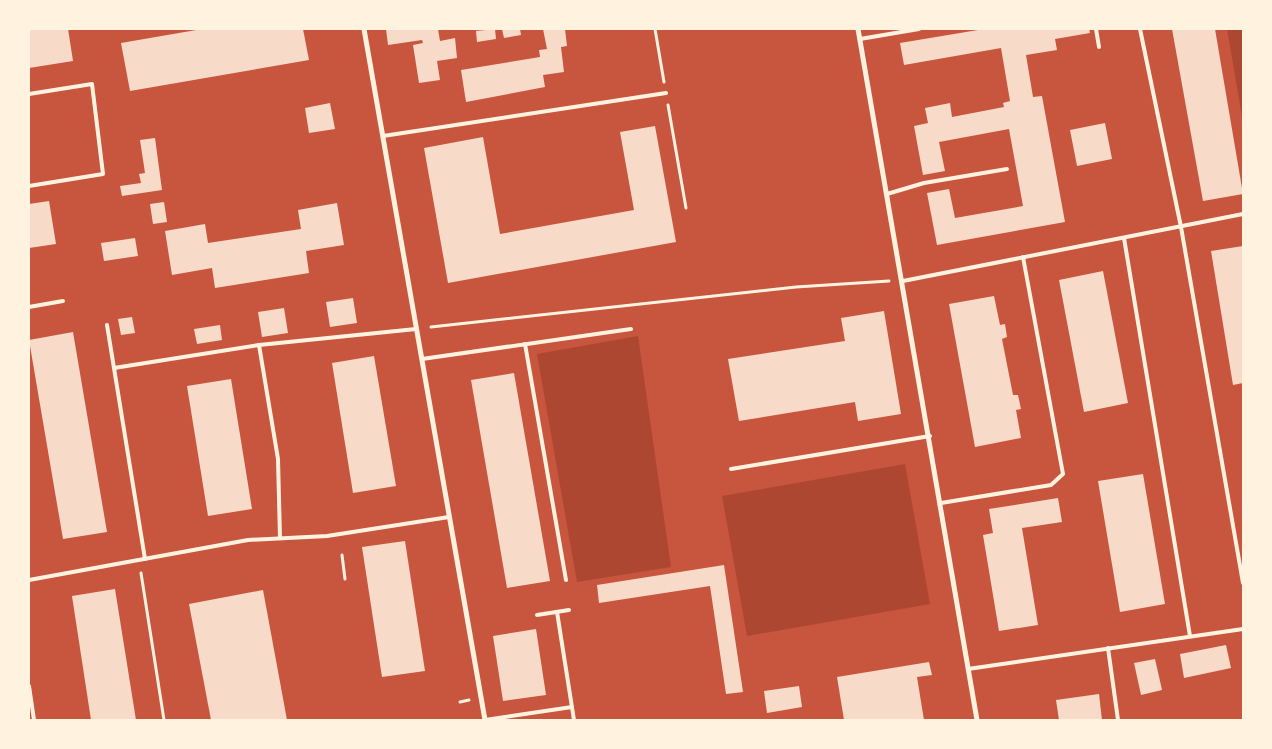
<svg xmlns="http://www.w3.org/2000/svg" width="1272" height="749" font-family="Barlow,sans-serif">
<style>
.green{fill:#ae4732}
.building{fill:#f7dbc8}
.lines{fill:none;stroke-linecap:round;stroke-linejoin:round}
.path{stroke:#fff3e0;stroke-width:3}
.service{stroke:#fff3e0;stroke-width:4}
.minor{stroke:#fff3e0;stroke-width:5}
</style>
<rect width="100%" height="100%" fill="#c8553d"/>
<g class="green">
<polygon points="1227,29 1243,29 1243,122"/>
<polygon points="638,336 671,567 577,582 537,354"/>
<polygon points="905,464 930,604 747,636 722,496"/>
</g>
<g class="building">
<polygon points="29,29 68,29 73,61 29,68"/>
<polygon points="202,29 303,29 309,60 130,91 121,43"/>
<polygon points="386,29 438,29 440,41 455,38 457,58 437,61 440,80 419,83 413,45 423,43 422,40 388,45"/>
<polygon points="495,29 496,39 477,42 476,31"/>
<polygon points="502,29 520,29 521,35 504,38"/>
<polygon points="543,29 565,29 567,46 561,47 564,72 543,75 545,87 466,102 461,70 540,57 539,50 547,49"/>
<polygon points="984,29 1089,29 1090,33 1055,39 1057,50 1026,55 1033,97 1042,96 1065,222 937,245 927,193 949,189 955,218 1023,206 1009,129 939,142 945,171 923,175 914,126 928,123 925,108 950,103 952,117 1004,107 1003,103 1010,101 1001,48 904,65 900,43"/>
<polygon points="1172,29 1215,29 1243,194 1203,201"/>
<polygon points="330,103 335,129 309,133 305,108"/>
<polygon points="1105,123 1112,159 1077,166 1070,130"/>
<polygon points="655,126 676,242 448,283 424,148 483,137 500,234 634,210 620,132"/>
<polygon points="155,138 162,190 122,196 120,186 141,183 139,174 145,173 140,140"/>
<polygon points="49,201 56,244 29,248 29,204"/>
<polygon points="164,202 167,222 153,224 150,204"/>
<polygon points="337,203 344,245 306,251 309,273 215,288 212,268 172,275 165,231 205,224 208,243 301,229 298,210"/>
<polygon points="135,238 138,256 104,261 101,243"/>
<polygon points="1243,246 1243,383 1233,385 1211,251"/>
<polygon points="1103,271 1128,403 1084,412 1059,280"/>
<polygon points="994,296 1000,325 1005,324 1007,337 1002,339 1013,395 1018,395 1021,409 1016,410 1021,438 975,447 949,304"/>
<polygon points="353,298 357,323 330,327 326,302"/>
<polygon points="284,308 288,333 262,337 258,312"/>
<polygon points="884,311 901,414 858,421 855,402 739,421 728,359 845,341 841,318"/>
<polygon points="132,317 135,333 121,335 118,319"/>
<polygon points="220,325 222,340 197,344 194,329"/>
<polygon points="73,332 107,532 63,539 29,340"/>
<polygon points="374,356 396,486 353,493 332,363"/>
<polygon points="514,373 550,581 507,588 471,380"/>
<polygon points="231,379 252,509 208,516 187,386"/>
<polygon points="1143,474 1165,604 1120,612 1098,481"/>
<polygon points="1058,498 1062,522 1022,528 1038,625 999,631 983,535 993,533 989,509"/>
<polygon points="405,541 425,671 382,677 362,547"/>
<polygon points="724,565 743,692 726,694 710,586 599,603 597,585"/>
<polygon points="115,589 136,720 91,720 72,596"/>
<polygon points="263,590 287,720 211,720 189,604"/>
<polygon points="536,629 546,695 503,701 493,636"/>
<polygon points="1226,645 1231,668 1184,678 1180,654"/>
<polygon points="1155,659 1162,690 1141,695 1134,663"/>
<polygon points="929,662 932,675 917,677 924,720 844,720 837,677"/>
<polygon points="799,686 802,707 767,713 764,691"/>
<polygon points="1099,694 1102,720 1059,720 1056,700"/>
</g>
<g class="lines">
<g class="path">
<polyline points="655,29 664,82"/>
<polyline points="668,105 686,208"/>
<polyline points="431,327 796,287 889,281"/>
<polyline points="342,555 345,579"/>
<polyline points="141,573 164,720"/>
<polyline points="460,702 469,700"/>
</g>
<g class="service">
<polyline points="1096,29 1099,47"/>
<polyline points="1140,29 1181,227 1243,583"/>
<polyline points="860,39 919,29"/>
<polyline points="29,94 92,84 103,174 29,186"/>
<polyline points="383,136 666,93"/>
<polyline points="887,194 924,183 1007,169"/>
<polyline points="1124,238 1190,636"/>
<polyline points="903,281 1243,214"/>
<polyline points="29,307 63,301"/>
<polyline points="107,325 145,559"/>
<polyline points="525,344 566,580"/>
<polyline points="259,345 278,459 280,538"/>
<polyline points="422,359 631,329"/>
<polyline points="114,368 259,345 416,329"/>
<polyline points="731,469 930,436"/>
<polyline points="941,503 1051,485 1063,474 1023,257"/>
<polyline points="29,580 248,540 327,536 449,517"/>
<polyline points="557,612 574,720"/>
<polyline points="537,615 569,610"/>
<polyline points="1108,648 1118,720"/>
<polyline points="968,669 1243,629"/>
<polyline points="29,686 34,720"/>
<polyline points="485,720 572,707"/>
</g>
<g class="minor">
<polyline points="364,29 485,720"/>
<polyline points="858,29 977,720"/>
</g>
</g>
<rect width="1272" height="749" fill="none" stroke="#fff3e0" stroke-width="60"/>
</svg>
